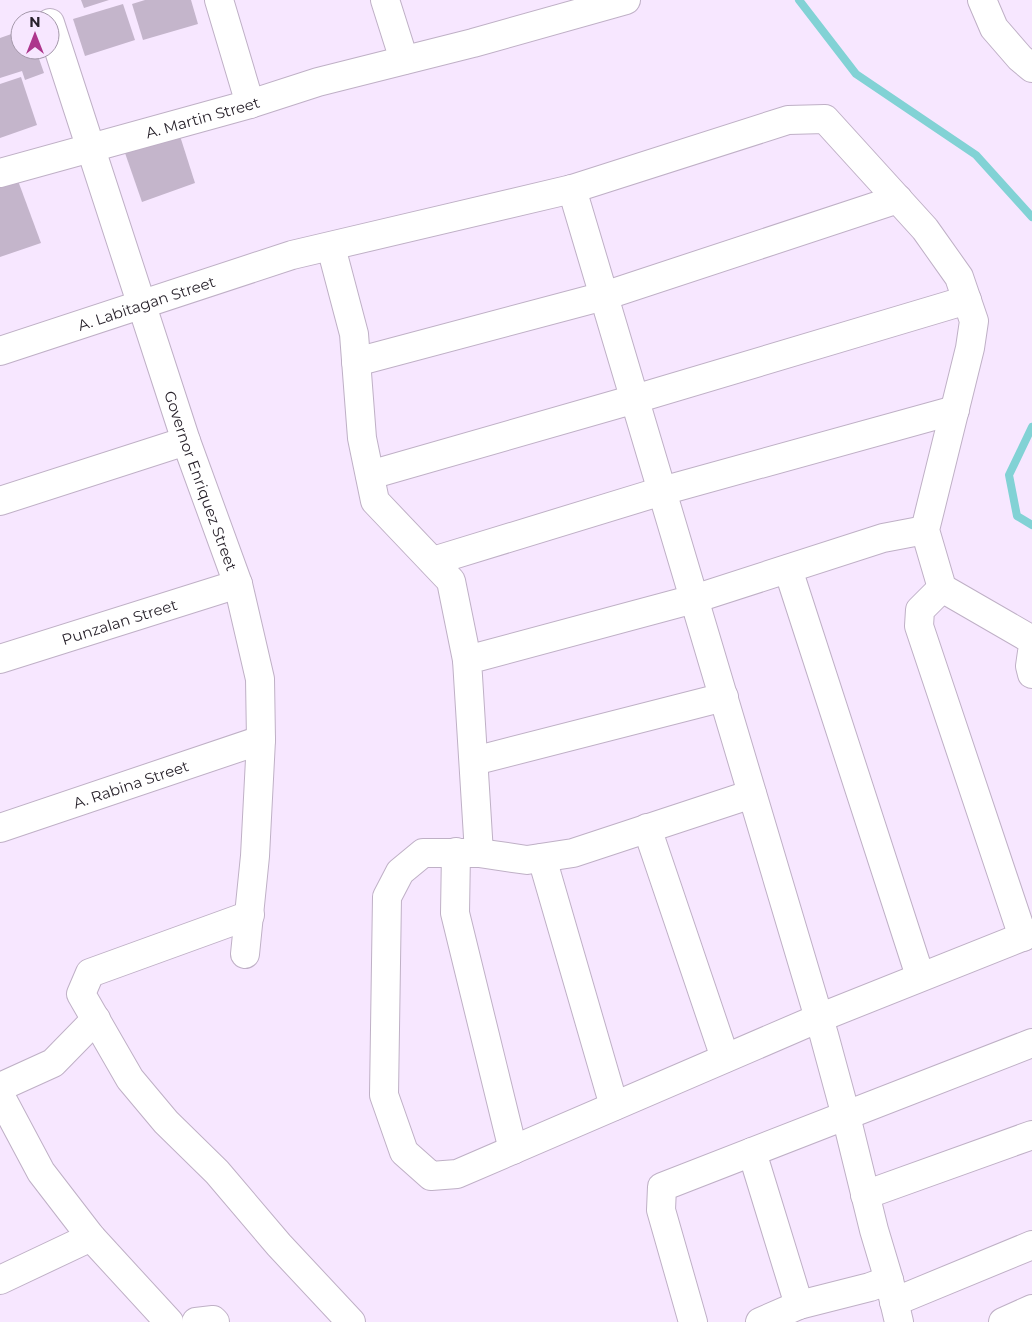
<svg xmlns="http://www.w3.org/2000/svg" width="1032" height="1322" font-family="Montserrat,sans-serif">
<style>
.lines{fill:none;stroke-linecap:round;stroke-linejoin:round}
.stream{stroke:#82d2d5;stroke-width:8}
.building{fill:#c4b5cb}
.street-casing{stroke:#bfb0c6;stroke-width:30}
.street{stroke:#fff;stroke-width:28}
.labels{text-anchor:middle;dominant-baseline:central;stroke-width:4;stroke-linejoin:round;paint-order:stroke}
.street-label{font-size:15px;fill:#28222b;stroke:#f7e7ff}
</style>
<rect width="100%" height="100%" fill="#f7e7ff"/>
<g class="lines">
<g class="stream">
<polyline points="799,0 856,74 976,155 1032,217"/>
<polyline points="1032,427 1009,475 1017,516 1032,525"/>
</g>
</g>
<g class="building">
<polygon points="81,0 109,0 84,8"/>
<polygon points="145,0 191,0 198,24 143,40 132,4"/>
<polygon points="123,4 135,40 85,56 73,19"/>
<polygon points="20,31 20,50 36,50 44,73 25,80 22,71 0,78 0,38"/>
<polygon points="21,77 37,125 0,138 0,84"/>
<polygon points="180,136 195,183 142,202 125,153"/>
<polygon points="17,178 41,243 0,257 0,183"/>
</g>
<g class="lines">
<defs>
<g id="street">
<polyline points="219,0 250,104"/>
<polyline points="385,0 404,60"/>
<polyline points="982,0 994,28 1020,58 1032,68"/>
<path id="s1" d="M50,23L186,441L238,584L260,679L261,740L255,856L245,954"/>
<path id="s2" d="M0,173L250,104L318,82L473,43L626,0"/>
<polyline points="572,189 824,1035 846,1116 874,1230 889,1280 899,1322"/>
<polyline points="331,247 354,334 362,438 375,501 451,581 467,660"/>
<path id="s3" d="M0,351L292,255L572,189L788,120L825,119L925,229L959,277L974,321L970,348L925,530L942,588L1032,640"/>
<polyline points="356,362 604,296 898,199"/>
<polyline points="370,475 635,399 967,300"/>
<polyline points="0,501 186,441"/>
<polyline points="433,561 662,491 955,410"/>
<polyline points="788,569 920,976"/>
<polyline points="942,588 920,610 919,626 1023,937"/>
<polyline points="1032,652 1030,666 1032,674"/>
<path id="s4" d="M0,659L238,584"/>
<polyline points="474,761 724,697"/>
<polyline points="752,794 573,853 527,860 479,853 423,853 400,872 387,897 384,1095 404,1152 431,1176 457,1174 819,1018 1032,933"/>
<path id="s5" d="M0,828L261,740"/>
<polyline points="647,828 725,1058"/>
<polyline points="456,852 455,913 513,1150"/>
<polyline points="479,853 467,660 694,599 883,538 925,530"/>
<polyline points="542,858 614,1106"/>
<polyline points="250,915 90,973 81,994 130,1079 166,1122 217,1172 279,1245 351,1322"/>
<polyline points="0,1087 53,1063 96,1019"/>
<polyline points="0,1095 41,1172 91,1237 169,1322"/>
<polyline points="752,1152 799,1305"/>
<polyline points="865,1195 1032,1135"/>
<polyline points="0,1280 91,1237"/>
<polyline points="894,1302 1032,1245"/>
<polyline points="196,1322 213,1320 215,1322"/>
<polyline points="693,1322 661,1210 662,1187 1032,1043"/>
<polyline points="760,1322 799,1305 870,1287 889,1280"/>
<polyline points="1003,1322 1032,1309"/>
</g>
</defs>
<use href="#street" class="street-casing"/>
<use href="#street" class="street"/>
</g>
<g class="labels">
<g class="street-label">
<text stroke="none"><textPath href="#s2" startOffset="210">A. Martin Street</textPath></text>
<text stroke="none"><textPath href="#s3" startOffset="154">A. Labitagan Street</textPath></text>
<text stroke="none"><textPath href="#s1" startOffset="482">Governor Enriquez Street</textPath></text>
<text stroke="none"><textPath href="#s4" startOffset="125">Punzalan Street</textPath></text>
<text stroke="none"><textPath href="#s5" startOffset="138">A. Rabina Street</textPath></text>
</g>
</g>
<g transform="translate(35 35)"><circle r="24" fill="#f7e7ff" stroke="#a498aa"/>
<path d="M0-4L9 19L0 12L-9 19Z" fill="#ad368c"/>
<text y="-8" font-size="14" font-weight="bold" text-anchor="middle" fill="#28222b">N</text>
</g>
</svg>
